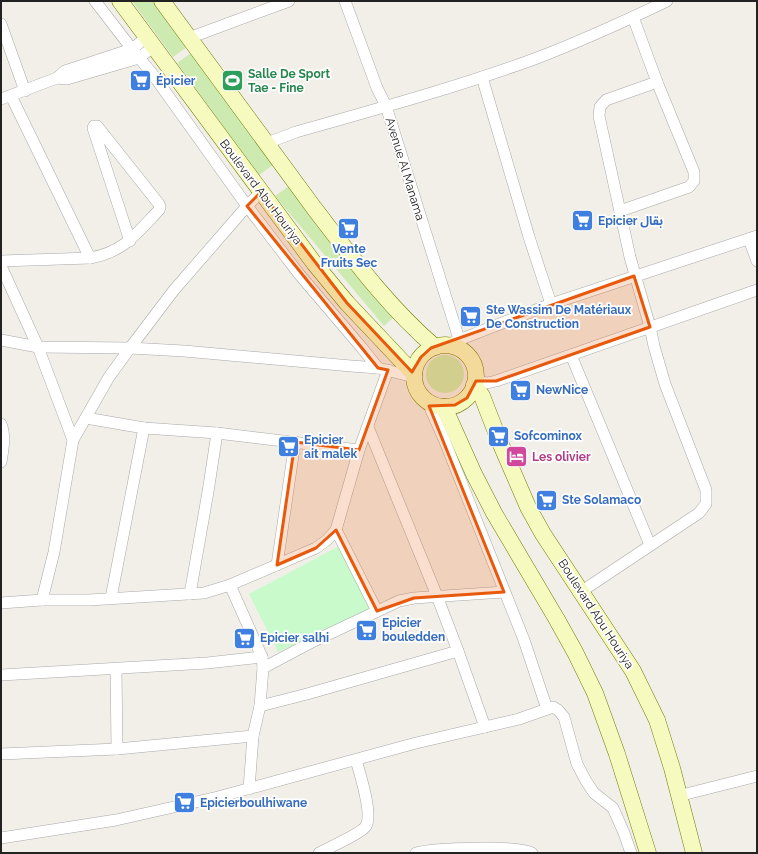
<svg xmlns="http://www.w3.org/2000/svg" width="758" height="854" font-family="Raleway,'Noto Sans Arabic',sans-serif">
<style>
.grass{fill:#cdebb0}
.park{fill:#c8facc}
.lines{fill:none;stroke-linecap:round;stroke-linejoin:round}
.street-casing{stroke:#a9a9a9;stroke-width:12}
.secondary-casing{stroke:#707d05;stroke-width:17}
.street{stroke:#fff;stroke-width:11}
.secondary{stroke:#f7fabf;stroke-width:16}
.marked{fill:#e8590c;fill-opacity:0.2;stroke:#e8590c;stroke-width:3;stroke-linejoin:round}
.labels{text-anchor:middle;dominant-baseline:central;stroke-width:3.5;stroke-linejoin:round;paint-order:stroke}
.leisure-label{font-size:12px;font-weight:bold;fill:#27864d;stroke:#fff;text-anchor:start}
.shop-label{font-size:12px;font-weight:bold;fill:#366cbe;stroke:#fff;text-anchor:start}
.street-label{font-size:12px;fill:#222;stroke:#fff}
.hotel-label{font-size:12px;font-weight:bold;fill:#b23c85;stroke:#fff;text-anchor:start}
</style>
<rect width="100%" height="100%" fill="#f2efe9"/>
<g class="grass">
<polygon points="132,1 153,1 187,47 173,57"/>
<polygon points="191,53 273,165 259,175 177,63"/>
<polygon points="289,186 394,317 384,326 275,196"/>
<circle cx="445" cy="374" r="19"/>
</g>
<polygon class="park" points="339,546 372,609 278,652 249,594"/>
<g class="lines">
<defs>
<g id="street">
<polyline points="95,1 132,49 154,76 247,206 299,274 362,348 378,368"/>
<polyline points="345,1 377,88 386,106 459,339"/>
<polyline points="1,24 25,91"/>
<polyline points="189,38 289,1"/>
<polyline points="482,77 529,237 551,304"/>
<polyline points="57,78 65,71 132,49 147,37"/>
<polyline points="11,96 90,258"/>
<polyline points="1,99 57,78 67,79 139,58 154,46"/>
<path d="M267,143L296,132C377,109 458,87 537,58C581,41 625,21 667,1"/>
<polyline points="620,211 689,187 694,181 694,172 657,82 633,17"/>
<polyline points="749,239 757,261"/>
<path d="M1,261L90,258C124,252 136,234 159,210L160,207L159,204L97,126H94L93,128L130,241"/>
<polyline points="1,266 38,347 73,440 54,552 42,600"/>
<polyline points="1,340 38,347 130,348 184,351 351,366 378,368 414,377"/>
<polyline points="446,345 551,304 757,236"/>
<polyline points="571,355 650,545"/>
<polyline points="475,381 487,383 496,381 757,290"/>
<polyline points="430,403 431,410 444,439 524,640 547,709"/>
<polyline points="86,418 144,428 217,433 359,450"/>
<path d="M1,424C6,437 3,449 1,462"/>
<polyline points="368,427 437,596 458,651 485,727"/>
<polyline points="73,440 109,377 130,348 174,290 247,206 261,192"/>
<polyline points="336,530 377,611"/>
<polyline points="277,565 295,442"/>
<polyline points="230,585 262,657 263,668 260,706 253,736 249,789"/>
<polyline points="582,591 699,513 706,504 706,490 665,384 654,346 650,327 630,257 599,116 600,107 606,100 657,82"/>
<polyline points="190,594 208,492 217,433"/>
<polyline points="111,598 144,428"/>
<polyline points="1,603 42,600 89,600 204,593 230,585 316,548 327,540 336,530 359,450 388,370"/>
<polyline points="263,668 314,641 399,601 414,598 504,592"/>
<polyline points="116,669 117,749"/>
<polyline points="1,675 207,663 262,657"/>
<polyline points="260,706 307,694 458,651"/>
<polyline points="1,754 117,749 253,736"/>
<polyline points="678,796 757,776"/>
<polyline points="1,838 116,820 218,797 416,743 519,719 553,707 558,710 564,717 577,764 586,781 594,793 613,808 624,833 631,853"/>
<path d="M319,853C328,848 362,833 366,826C373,814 360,774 356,760"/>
<path d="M416,853C433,848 518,845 532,853"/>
</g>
<g id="secondary">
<polyline points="120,1 314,263 347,303 414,374"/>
<path d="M162,1C212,70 263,139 314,208C351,256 388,307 435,347"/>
<circle cx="445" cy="376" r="31"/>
<polyline points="474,385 482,396 499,440 528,507 543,534 633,671 657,720 672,768 694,853"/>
<polyline points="444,407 474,474 494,513 556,618 575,652 595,693 617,754 648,853"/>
</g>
</defs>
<use href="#street" class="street-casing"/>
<use href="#secondary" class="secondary-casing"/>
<use href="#street" class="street"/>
<use href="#secondary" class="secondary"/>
</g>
<path class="marked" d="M261,192L347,303L412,372L421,357L431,348L634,276L650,327L496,381H476L467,398L455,405L429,406L504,592L414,598L377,611L336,530L316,548L277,565L295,442L359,450L388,370L378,368L247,206Z"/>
<defs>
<symbol id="supermarket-square" viewBox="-11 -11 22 22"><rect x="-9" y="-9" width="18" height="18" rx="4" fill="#3f7fe0" stroke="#fff"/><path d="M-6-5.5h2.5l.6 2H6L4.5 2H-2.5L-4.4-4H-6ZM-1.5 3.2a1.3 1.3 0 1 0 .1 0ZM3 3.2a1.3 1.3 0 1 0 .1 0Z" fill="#fff"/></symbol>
<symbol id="stadium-square" viewBox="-11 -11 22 22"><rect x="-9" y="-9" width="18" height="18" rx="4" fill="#2e9e5b" stroke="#fff"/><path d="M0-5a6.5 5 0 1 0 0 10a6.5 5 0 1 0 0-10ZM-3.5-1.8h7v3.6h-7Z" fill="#fff"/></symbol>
<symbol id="hotel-square" viewBox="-11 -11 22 22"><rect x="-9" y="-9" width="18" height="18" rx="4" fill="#d1479c" stroke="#fff"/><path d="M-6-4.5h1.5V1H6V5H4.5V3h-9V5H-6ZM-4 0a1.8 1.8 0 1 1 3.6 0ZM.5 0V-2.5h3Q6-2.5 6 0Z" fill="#fff"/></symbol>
</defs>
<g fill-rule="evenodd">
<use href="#supermarket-square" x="128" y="68" width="25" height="25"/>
<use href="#stadium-square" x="220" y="68" width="25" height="25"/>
<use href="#supermarket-square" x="570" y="208" width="25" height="25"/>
<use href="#supermarket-square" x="336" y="216" width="25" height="25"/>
<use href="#supermarket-square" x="458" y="304" width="25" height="25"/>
<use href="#supermarket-square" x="508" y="378" width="25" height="25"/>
<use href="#supermarket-square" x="486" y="424" width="25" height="25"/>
<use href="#supermarket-square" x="276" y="434" width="25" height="25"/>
<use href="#hotel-square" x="504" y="444" width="25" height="25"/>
<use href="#supermarket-square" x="534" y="488" width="25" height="25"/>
<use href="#supermarket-square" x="354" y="618" width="25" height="25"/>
<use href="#supermarket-square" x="232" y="626" width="25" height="25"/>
<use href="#supermarket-square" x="172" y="790" width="25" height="25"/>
</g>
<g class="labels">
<g class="leisure-label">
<text x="248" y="74">Salle De Sport<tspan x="248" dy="14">Tae - Fine</tspan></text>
</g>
<g class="shop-label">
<text x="156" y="81">Épicier</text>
<text x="598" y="221">Epicier بقال</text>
<text x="349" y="249" text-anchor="middle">Vente<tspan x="349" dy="14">Fruits Sec</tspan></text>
<text x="486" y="310">Ste Wassim De Matériaux<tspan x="486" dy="14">De Construction</tspan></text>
<text x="536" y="390">NewNice</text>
<text x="514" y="436">Sofcominox</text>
<text x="304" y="440">Epicier<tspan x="304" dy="14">ait malek</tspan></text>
<text x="562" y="500">Ste Solamaco</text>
<text x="382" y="623">Epicier<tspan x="382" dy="14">bouledden</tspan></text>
<text x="260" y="638">Epicier salhi</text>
<text x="200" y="803">Epicierboulhiwane</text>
</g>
<g class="street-label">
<text transform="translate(405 169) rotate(73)">Avenue Al Manama</text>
<text transform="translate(261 192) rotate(53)">Boulevard Abu Houriya</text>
<text transform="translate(596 614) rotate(57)">Boulevard Abu Houriya</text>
</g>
<g class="hotel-label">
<text x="532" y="457">Les olivier</text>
</g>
</g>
<rect width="758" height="854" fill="none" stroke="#222222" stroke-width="4"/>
</svg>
